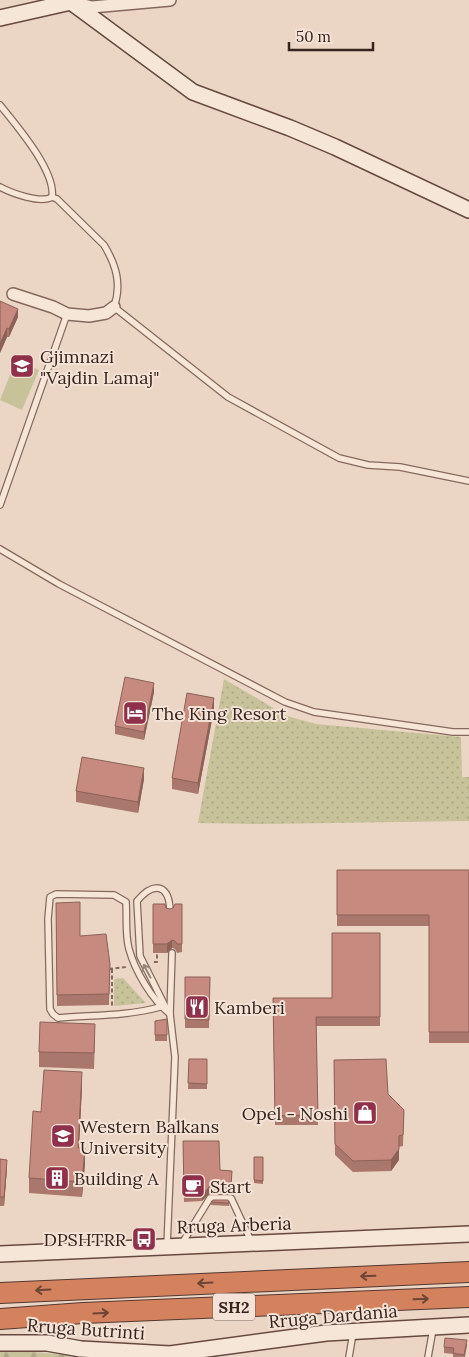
<svg xmlns="http://www.w3.org/2000/svg" width="469" height="1357" font-family="Lora,serif">
<style>
.grass{fill:url(#grass-dots)}
.forest{fill:url(#forest-firs)}
.garden{fill:#c8c29a}
.lines{fill:none;stroke-linecap:round;stroke-linejoin:round}
.lane-casing{stroke:#85685d;stroke-width:8}
.street-casing{stroke:#85685d;stroke-width:14}
.secondary-casing{stroke:#674940;stroke-width:18}
.highway-casing{stroke:#533831;stroke-width:22}
.path{stroke:#85685d;stroke-width:2;stroke-dasharray:4 2.5;stroke-linecap:butt}
.lane{stroke:#f6e6d8;stroke-width:5.5}
.street{stroke:#f6e6d8;stroke-width:11}
.secondary{stroke:#f6e6d8;stroke-width:15}
.highway{stroke:#d4815d;stroke-width:20}
.wall{fill:#aa776c}
.shaded-wall{fill:#8b6158}
.building{fill:#c68a7e;stroke:#8b6158}
.oneway{stroke:#96867c}
.oneway2{stroke:#6d4535}
.labels{text-anchor:middle;dominant-baseline:central;stroke-width:4;stroke-linejoin:round;paint-order:stroke}
.shield{fill:#f3e2d5;stroke:#6f5e56;stroke-width:1}
.shield-label{font-size:16px;font-weight:bold;fill:#36251f}
.poi-label{font-size:18px;fill:#36251f;stroke:#f3e2d5;text-anchor:start}
.street-label{font-size:18px;fill:#36251f;stroke:#f3e2d5}
</style>
<defs>
<pattern id="grass-dots" width="8" height="8" patternUnits="userSpaceOnUse" patternTransform="scale(1.25)"><rect width="8" height="8" fill="#c8c29a"/><path d="M2 2h.1M6 6h.1" fill="none" stroke="#aca784" stroke-width="1.8" stroke-linecap="round"/></pattern>
<pattern id="forest-firs" width="22" height="20" patternUnits="userSpaceOnUse" patternTransform="scale(1.25)"><rect width="22" height="20" fill="#c8c29a"/><path d="M5 1l3.5 6h-7zM16 11l3.5 6h-7z" fill="#aca784"/></pattern>
</defs>
<rect width="100%" height="100%" fill="#ebd6c5"/>
<g class="grass">
<polygon points="224,679 287,716 316,724 461,737 462,777 469,777 469,821 262,824 198,823"/>
<polygon points="123,978 146,1003 114,1006 114,979"/>
</g>
<polygon class="forest" points="0,1349 67,1355 70,1357 0,1357"/>
<polygon class="garden" points="16,360 39,370 22,410 0,400"/>
<g class="lines">
<defs>
<g id="lane">
<path d="M0,105C16,125 56,171 52,197"/>
<path d="M0,187C11,193 41,204 52,197L57,199L104,245C116,265 122,284 114,307L228,397L339,458L368,465L400,467L469,481"/>
<polyline points="0,505 67,314"/>
<polyline points="0,549 59,584 285,702 314,712 453,732 469,732"/>
<path d="M160,1007C128,1016 92,1015 58,1018L53,1014L50,1009L48,919L50,897L56,894L114,895L126,902C127,917 125,935 129,949C135,971 152,1000 170,1014"/>
<path d="M167,1010L140,956L137,901C155,880 170,885 170,913"/>
<polyline points="181,1245 210,1198 231,1198 251,1241"/>
<polyline points="167,1246 175,1057 170,1014 172,953"/>
<polyline points="349,1357 353,1333"/>
<polyline points="428,1357 433,1329"/>
</g>
<g id="street">
<polyline points="75,3 92,7 170,0"/>
<polyline points="13,294 53,307 67,314 89,316 106,313 114,307"/>
</g>
<g id="secondary">
<polyline points="71,0 71,2 193,92 290,128 335,147 469,210"/>
<polyline points="0,18 71,2"/>
<polyline points="0,1254 469,1234"/>
<polyline points="0,1343 47,1343 81,1349 170,1354 326,1333 469,1325"/>
</g>
<g id="highway">
<polyline points="0,1293 469,1272"/>
<polyline points="0,1319 83,1313 469,1297"/>
</g>
</defs>
<use href="#lane" class="lane-casing"/>
<use href="#street" class="street-casing"/>
<use href="#secondary" class="secondary-casing"/>
<use href="#highway" class="highway-casing"/>
<g class="path">
<polyline points="154,962 157,962 157,953"/>
<polyline points="109,969 127,967"/>
<polyline points="112,969 112,1007"/>
</g>
<use href="#lane" class="lane"/>
<use href="#street" class="street"/>
<use href="#secondary" class="secondary"/>
<use href="#highway" class="highway"/>
</g>
<g class="wall">
<polygon points="0,301 18,317 9,337 7,337 0,353"/>
<polygon points="154,692 144,740 115,734 115,726"/>
<polygon points="214,709 198,794 172,789 172,778"/>
<polygon points="144,779 138,813 76,802 76,791"/>
<polygon points="337,870 469,870 469,1043 429,1043 429,926 337,926"/>
<polygon points="56,903 80,936 110,964 109,1005 57,1006"/>
<polygon points="153,904 166,908 170,909 182,904 182,952 177,953 175,949 172,948 167,953 153,953"/>
<polygon points="380,933 380,1026 316,1026 318,1125 275,1125 273,998 332,998"/>
<polygon points="185,977 210,977 209,1028 185,1028"/>
<polygon points="167,1019 167,1041 155,1041 155,1021"/>
<polygon points="95,1039 94,1069 39,1067 39,1052"/>
<polygon points="189,1059 207,1059 207,1089 188,1089"/>
<polygon points="334,1060 388,1094 404,1110 403,1146 399,1147 399,1160 391,1171 353,1172 335,1155"/>
<polygon points="82,1087 79,1148 85,1164 82,1197 29,1193 29,1178 41,1112"/>
<polygon points="183,1141 220,1170 232,1171 231,1193 210,1193 202,1201 184,1202"/>
<polygon points="254,1157 263,1157 263,1184 254,1183"/>
<polygon points="0,1159 7,1168 4,1206 0,1206"/>
<polygon points="211,1202 229,1203 229,1206 211,1205"/>
<polygon points="467,1345 465,1357 453,1357 453,1354 444,1353 444,1347"/>
</g>
<g class="shaded-wall">
<polygon points="18,309 18,317 9,337 9,329"/>
<polygon points="7,328 7,337 0,353 0,344"/>
<polygon points="154,683 154,692 144,740 144,732"/>
<polygon points="214,698 214,709 198,794 198,783"/>
<polygon points="144,768 144,779 138,813 138,802"/>
<polygon points="172,940 172,948 167,953 167,944"/>
<polygon points="82,1072 82,1087 78,1163 78,1148"/>
<polygon points="85,1148 85,1164 82,1197 82,1182"/>
<polygon points="399,1149 399,1160 391,1171 391,1160"/>
<polygon points="7,1160 7,1168 4,1206 4,1197"/>
<polygon points="210,1186 210,1193 202,1201 202,1195"/>
<polygon points="467,1340 467,1345 464,1357 464,1355"/>
</g>
<g class="building">
<polygon points="0,301 18,309 9,329 7,328 0,344"/>
<polygon points="125,677 154,683 144,732 115,726"/>
<polygon points="187,693 214,698 198,783 172,778"/>
<polygon points="82,757 144,768 138,802 76,791"/>
<polygon points="337,870 469,870 469,1032 429,1032 429,915 337,915"/>
<polygon points="80,902 80,936 106,934 110,964 109,994 57,995 56,903"/>
<polygon points="153,904 165,904 166,908 170,909 173,908 175,904 182,904 182,944 177,944 175,941 172,940 167,944 153,944"/>
<polygon points="332,933 380,933 380,1017 316,1017 318,1115 275,1116 273,998 332,998"/>
<polygon points="185,977 210,977 209,1020 185,1019"/>
<polygon points="167,1019 167,1035 155,1035 155,1021"/>
<polygon points="40,1022 95,1024 94,1053 39,1052"/>
<polygon points="189,1059 207,1059 207,1084 188,1083"/>
<polygon points="386,1059 388,1094 404,1110 403,1135 399,1136 399,1149 391,1160 353,1161 335,1144 334,1060"/>
<polygon points="44,1070 82,1072 78,1148 85,1148 82,1182 29,1178 33,1111 41,1112"/>
<polygon points="183,1141 219,1141 220,1170 232,1171 231,1186 210,1186 202,1195 184,1195"/>
<polygon points="254,1157 263,1157 263,1181 254,1180"/>
<polygon points="0,1159 7,1160 4,1197 0,1197"/>
<polygon points="213,1200 228,1200 229,1203 211,1202"/>
<polygon points="445,1338 467,1340 464,1355 453,1353 454,1348 444,1347"/>
</g>
<defs><path id="oneway-shaft" d="M-6 0H5M1.5-3L5.5 0L1.5 3" fill="none" stroke-width="1.6" stroke-linecap="round" stroke-linejoin="round" transform="scale(1.25)"/></defs>
<use class="oneway" href="#oneway-shaft" transform="translate(147 971) rotate(-118)"/>
<g class="oneway2">
<use href="#oneway-shaft" transform="translate(368 1276) rotate(178)"/>
<use href="#oneway-shaft" transform="translate(205 1283) rotate(177)"/>
<use href="#oneway-shaft" transform="translate(43 1290) rotate(177)"/>
<use href="#oneway-shaft" transform="translate(421 1299) rotate(-2)"/>
<use href="#oneway-shaft" transform="translate(101 1313) rotate(-3)"/>
</g>
<defs>
<symbol id="school-square" viewBox="-11 -11 22 22"><rect x="-9" y="-9" width="18" height="18" rx="4" fill="#8f314a" stroke="#f3e2d5"/><path d="M0-5L7-2L0 1L-7-2ZM-4 1L0 2.5L4 1V4Q0 6-4 4Z" fill="#fff"/></symbol>
<symbol id="hotel-square" viewBox="-11 -11 22 22"><rect x="-9" y="-9" width="18" height="18" rx="4" fill="#8f314a" stroke="#f3e2d5"/><path d="M-6-4.5h1.5V1H6V5H4.5V3h-9V5H-6ZM-4 0a1.8 1.8 0 1 1 3.6 0ZM.5 0V-2.5h3Q6-2.5 6 0Z" fill="#fff"/></symbol>
<symbol id="restaurant-square" viewBox="-11 -11 22 22"><rect x="-9" y="-9" width="18" height="18" rx="4" fill="#8f314a" stroke="#f3e2d5"/><path d="M-5-6h1v4h1v-4h1v4h1v-4h1v5L-1.5 .5V6h-2V.5L-5-1ZM5-6V6H3V1.5H1.5Q1.5-4 5-6Z" fill="#fff"/></symbol>
<symbol id="shop-square" viewBox="-11 -11 22 22"><rect x="-9" y="-9" width="18" height="18" rx="4" fill="#8f314a" stroke="#f3e2d5"/><path d="M-5-2.5h2.3a2.7 3.5 0 0 1 5.4 0H5L5.5 6h-11ZM-1.5-2.5h3a1.5 2.3 0 0 0-3 0Z" fill="#fff"/></symbol>
<symbol id="university-square" viewBox="-11 -11 22 22"><rect x="-9" y="-9" width="18" height="18" rx="4" fill="#8f314a" stroke="#f3e2d5"/><path d="M0-5L7-2L0 1L-7-2ZM-4 1L0 2.5L4 1V4Q0 6-4 4Z" fill="#fff"/></symbol>
<symbol id="building-square" viewBox="-11 -11 22 22"><rect x="-9" y="-9" width="18" height="18" rx="4" fill="#8f314a" stroke="#f3e2d5"/><path d="M-4-6H4V6H1V3H-1V6H-4ZM-2.5-4.3h1.7v1.8h-1.7ZM.8-4.3h1.7v1.8H.8ZM-2.5-1h1.7V.8h-1.7ZM.8-1h1.7V.8H.8Z" fill="#fff"/></symbol>
<symbol id="cafe-square" viewBox="-11 -11 22 22"><rect x="-9" y="-9" width="18" height="18" rx="4" fill="#8f314a" stroke="#f3e2d5"/><path d="M-5.5-4.5H6V0H3Q3 3.5 0 3.5H-2.5Q-5.5 3.5-5.5 0ZM3-3.2v2h1.7v-2ZM-6 4.5H4V6H-6Z" fill="#fff"/></symbol>
<symbol id="bus-square" viewBox="-11 -11 22 22"><rect x="-9" y="-9" width="18" height="18" rx="4" fill="#8f314a" stroke="#f3e2d5"/><path d="M-5-6H5V4H4V6H2V4H-2V6H-4V4H-5ZM-3.5-4V0h7V-4ZM-3.5 1.2v1.5H-2V1.2ZM2 1.2v1.5H3.5V1.2Z" fill="#fff"/></symbol>
</defs>
<g fill-rule="evenodd">
<use href="#school-square" x="8" y="352" width="28" height="28"/>
<use href="#hotel-square" x="121" y="699" width="28" height="28"/>
<use href="#restaurant-square" x="183" y="993" width="28" height="28"/>
<use href="#shop-square" x="351" y="1099" width="28" height="28"/>
<use href="#university-square" x="49" y="1122" width="28" height="28"/>
<use href="#building-square" x="43" y="1164" width="28" height="28"/>
<use href="#cafe-square" x="179" y="1172" width="28" height="28"/>
<use href="#bus-square" x="130" y="1225" width="28" height="28"/>
</g>
<g class="labels">
<rect class="shield" x="213" y="1293.5" width="42" height="27" rx="4"/>
<g class="shield-label">
<text x="234" y="1307">SH2</text>
</g>
<g class="poi-label">
<text x="40" y="356">Gjimnazi<tspan x="40" dy="21">"Vajdin Lamaj"</tspan></text>
<text x="152" y="713">The King Resort</text>
<text x="214" y="1007">Kamberi</text>
<text x="348" y="1113" text-anchor="end">Opel - Noshi</text>
<text x="80" y="1126">Western Balkans<tspan x="80" dy="21">University</tspan></text>
<text x="74" y="1178">Building A</text>
<text x="210" y="1186">Start</text>
<text x="126" y="1239" text-anchor="end">DPSHTRR</text>
</g>
<g class="street-label">
<text transform="translate(234 1225) rotate(-2)">Rruga Arberia</text>
<text transform="translate(333 1316) rotate(-5)">Rruga Dardania</text>
<text transform="translate(86 1329) rotate(4)">Rruga Butrinti</text>
</g>
</g>
<path d="M289 42v8h84v-8" fill="none" stroke="#36251f" stroke-width="2.5"/>
<text x="296" y="42" font-size="15" fill="#36251f" stroke="#f3e2d5" stroke-width="4" paint-order="stroke">50 m</text>
</svg>
